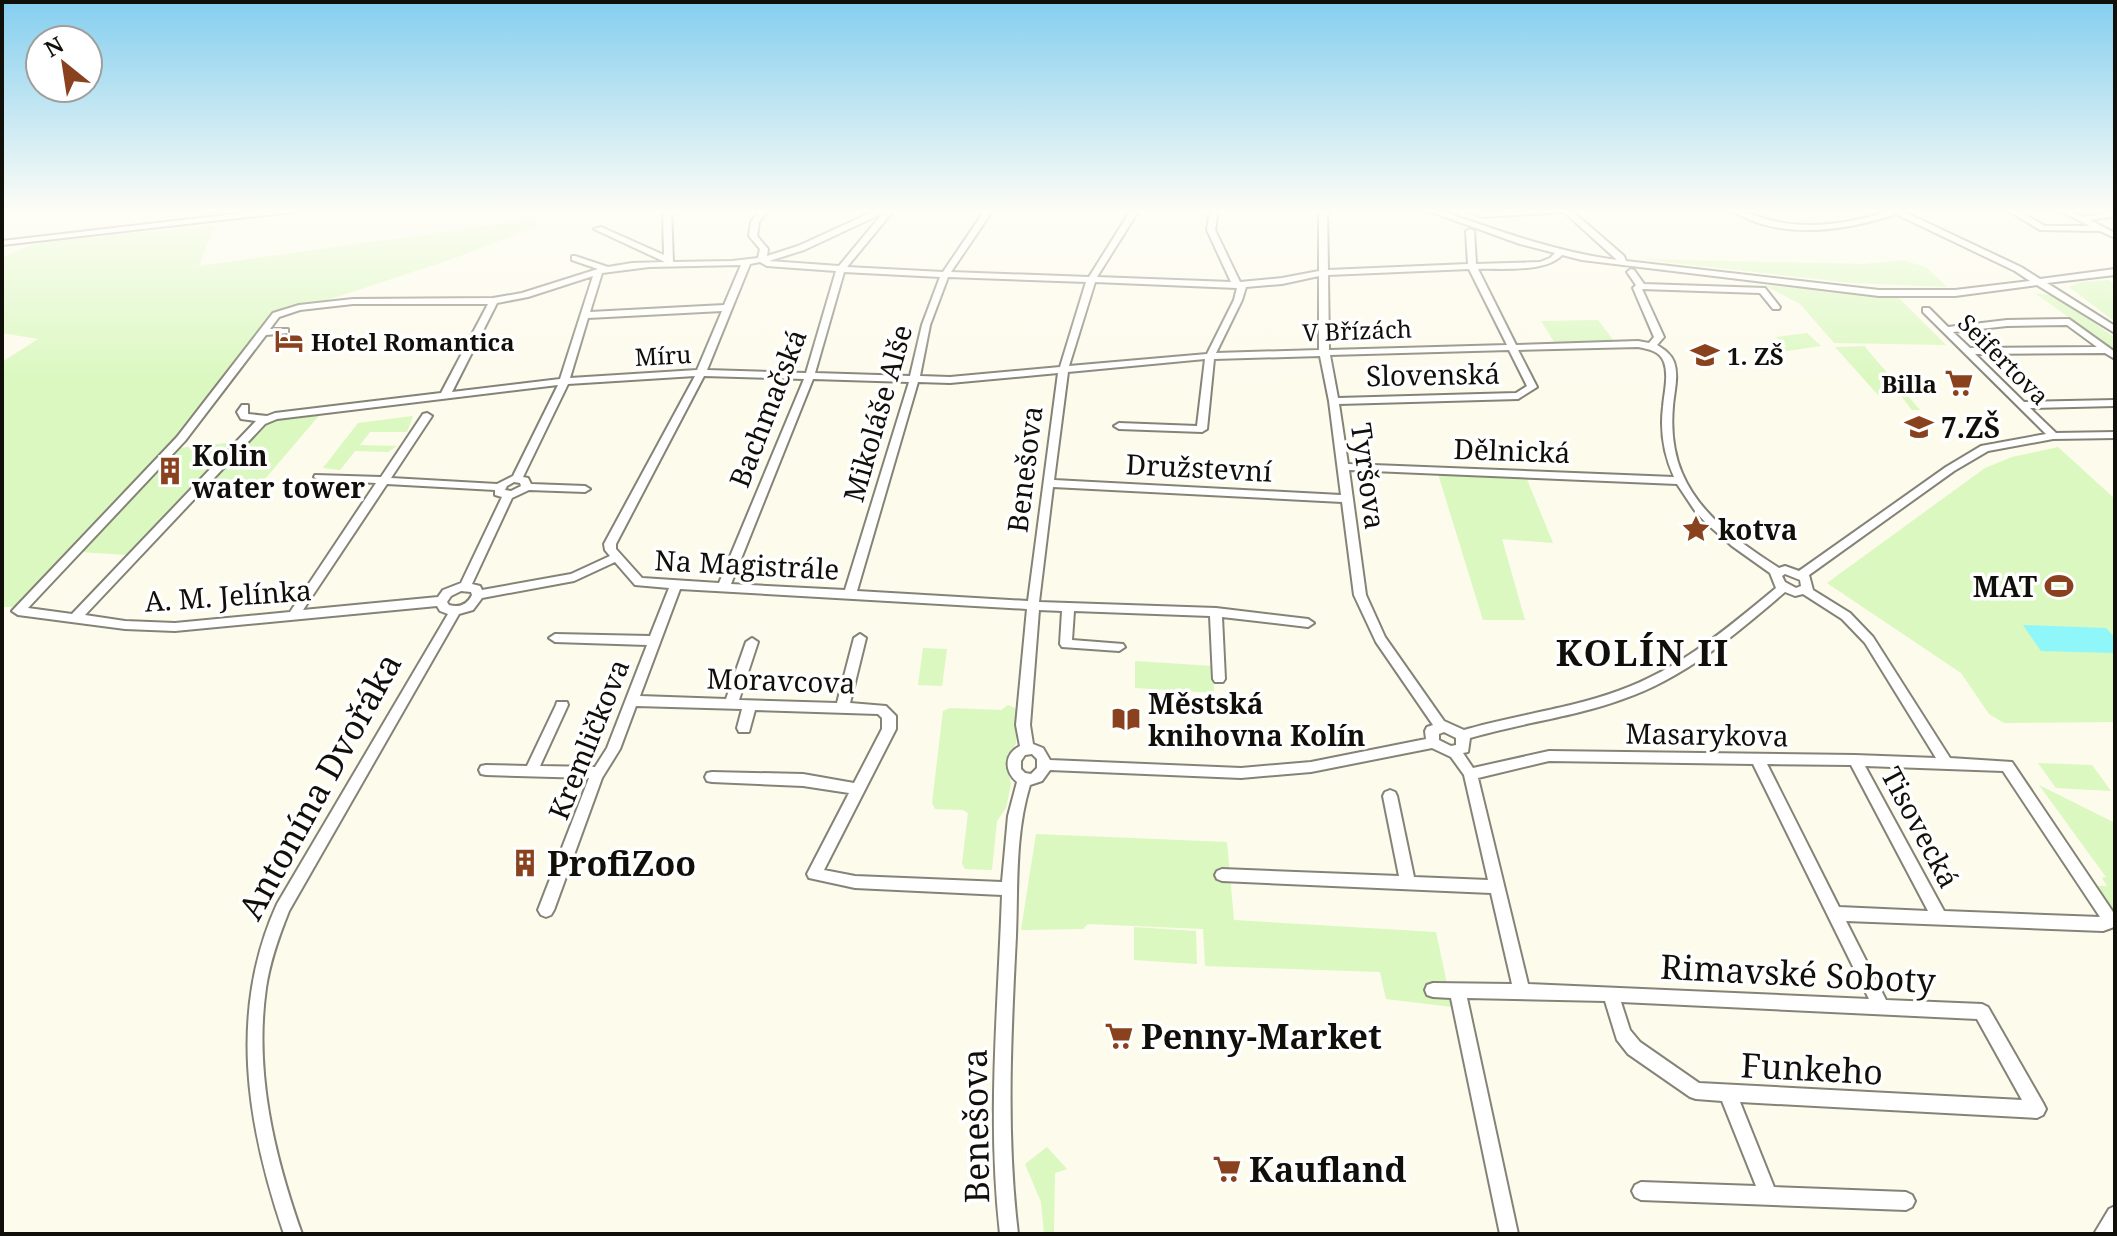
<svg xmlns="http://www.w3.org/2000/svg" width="2117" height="1236" font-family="'Noto Serif',serif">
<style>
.green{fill:#daf8bf}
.water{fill:#8ff6fa}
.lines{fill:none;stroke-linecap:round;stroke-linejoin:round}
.minor-casing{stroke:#858377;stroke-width:4}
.minor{fill:#fff;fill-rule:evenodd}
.labels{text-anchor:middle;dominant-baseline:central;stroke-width:7;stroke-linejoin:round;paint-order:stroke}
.far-street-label{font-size:24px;fill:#100f0a;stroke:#fff}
.far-poi-label{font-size:24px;font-weight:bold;fill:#100f0a;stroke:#fff;text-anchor:start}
.street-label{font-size:28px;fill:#100f0a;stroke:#fff}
.poi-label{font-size:28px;font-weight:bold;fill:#100f0a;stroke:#fff;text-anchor:start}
.near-street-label{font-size:34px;fill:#100f0a;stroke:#fff}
.near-poi-label{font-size:34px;font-weight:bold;fill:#100f0a;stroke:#fff;text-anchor:start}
.district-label{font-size:36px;font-weight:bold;letter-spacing:2px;fill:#100f0a;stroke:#fff}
</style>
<rect width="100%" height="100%" fill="#fdfbec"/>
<g class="green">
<polygon points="535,219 538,226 452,259 270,319 204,408 17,607 2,607 2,362 38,339 2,333 2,257 38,243 215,225 199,266"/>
<polygon points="1639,259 1864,264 1903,260 1926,267 1947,287 1851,283"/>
<polygon points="2109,280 2115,284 2115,290 2111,290 2115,294 2115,322 2069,287 2081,282"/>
<polygon points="1764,285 1898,297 1946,345 1834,343 1800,304"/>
<polygon points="2035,293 2056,296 2115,338 2115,351"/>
<polygon points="1598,320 1614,341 1554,342 1541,321"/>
<polygon points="1807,333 1821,346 1760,355 1750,351 1787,347 1776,337"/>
<polygon points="1865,346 1869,352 1920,410 1912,410 1901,396 1879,396 1835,347"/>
<polygon points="323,411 252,494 198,493 267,420"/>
<polygon points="413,416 407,432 370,432 360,445 397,446 388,452 355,451 340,470 323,468 358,423"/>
<polygon points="236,442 127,555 80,552 179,448"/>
<polygon points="2058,447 2115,499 2115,722 2004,723 1989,714 1961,673 1827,583 1985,468 2012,457"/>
<polygon points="1438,474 1526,477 1553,543 1502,539 1525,620 1483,620"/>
<polygon points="923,648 947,649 942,686 918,685"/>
<polygon points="1135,661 1213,666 1214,693 1135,688"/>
<polygon points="1008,705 1017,709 1016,744 1006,762 1011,784 1006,808 997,821 992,870 965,869 962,864 968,813 963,810 935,809 932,803 943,711 950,708 1001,710"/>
<polygon points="2038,763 2092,765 2111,791 2056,788"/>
<polygon points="2039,785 2115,823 2115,912 2096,886 2107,886 2102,878 2106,877"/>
<polygon points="1036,834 1227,842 1234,920 1436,932 1452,1007 1386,999 1380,972 1205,966 1203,929 1088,924 1083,929 1021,930"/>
<polygon points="1134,927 1196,931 1197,964 1134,960"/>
<polygon points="1047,1147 1067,1169 1055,1173 1054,1234 1044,1234 1041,1202 1025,1164"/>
</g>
<polygon class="water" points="2023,625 2106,628 2115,638 2115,653 2041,651"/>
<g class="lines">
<defs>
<g id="minor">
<polygon points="269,210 295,210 291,212 2,245 2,241"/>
<path d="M663,210H671L673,262L732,261L758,258L760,249L749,236L751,222L760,210H768L759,222L757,236L768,249L767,256L798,246L877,210H894L847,267L943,272L985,210H993L951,272L1089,277L1131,210H1139L1097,277L1231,282L1207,230L1210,210H1218L1215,230L1240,282L1282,278L1319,271V210H1327L1328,270L1468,264L1466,231L1470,229L1474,231L1476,264L1540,262L1550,258L1555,253L1520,244L1426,210H1438C1497,230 1555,252 1617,260L1564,212L1483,217L1465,210H1477L1484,213L1571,210L1624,256L1626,261L1879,290H1955L2030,281L2015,271L1896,214C1845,231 1779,241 1731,210C1746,210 1759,218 1773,221C1812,230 1852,223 1890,211L1889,210H1900L2021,267L2040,279L2115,269V275L2047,283L2115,326V333L2037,285L1955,296H1879L1582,260L1562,255C1546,273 1501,268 1478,269L1516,345L1638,341L1649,343L1654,337L1633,288L1636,285L1627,272L1631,269L1634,270L1644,284L1765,288L1780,307L1779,309H1773L1760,293L1642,289L1664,337L1657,345C1665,350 1671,354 1674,362C1679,376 1674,392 1673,406C1671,428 1673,452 1682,473C1700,516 1742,544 1779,568L1785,566L1799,571L1946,467L1981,446L2046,434L1923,312V308H1929L1948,327L2007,320L2069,319L2115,352V359L2105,353L1975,354L2024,402L2115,400V406L2030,408L2056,433L2115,432V438L2053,439L1988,451L1954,471L1809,575L1813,590L1850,613L1873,637L1950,758L2012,762L2115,915L2114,927L2103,931L1846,921L1886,1000L1982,1004L1988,1007L2043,1103L2046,1109L2043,1115L2037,1118L1740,1102L1774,1187L1906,1192L1912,1195L1915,1201L1912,1207L1906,1210L1641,1200L1635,1197L1632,1191L1635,1185L1641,1182L1756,1186L1722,1101L1696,1099L1690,1097L1628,1054L1617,1040L1605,1001L1467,998L1518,1234H1500L1451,998L1433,997L1427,995L1425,990L1427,985L1433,983L1512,984L1491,893L1222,881L1217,879L1215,875L1217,871L1222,869L1399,876L1383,796L1385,792L1390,790L1395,792L1397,796L1414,877L1488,880L1464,775L1451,757L1432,748L1311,772L1241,778L1050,770L1042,781L1030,785C1015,834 1018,885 1016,936C1011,1036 1006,1134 1018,1234H1000C987,1118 998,1011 1002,895L855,888L809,878L807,874L849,793L803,786L712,782L707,781L705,777L707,773L712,772L803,774L854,783L882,729V718L878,714L755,710L749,732H739L737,728L742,709L636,706L620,749L602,778L554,910L551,915L546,917L541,915L538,910L589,778L486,775L481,774L479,770L481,766L486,765L527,766L556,705L557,702H567L568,705L540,766L595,767L607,748L647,645L555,642L549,638L555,634L650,636L669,588L635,585L615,562L574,581L482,598L473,610L459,614L289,911C279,936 270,961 266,988C254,1072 274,1155 302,1234H284C247,1126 228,1012 277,904L448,614L440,611L437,606L175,631L125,629L18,615L12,611L177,437L273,313L299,305L353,299L493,298L522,293L598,269L572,260V256H575L608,267L632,263L665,262L594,229L601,227L664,255ZM883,213L839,266L769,261L804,250ZM760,262L767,266L836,271L806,373L707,370L750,264ZM741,265L724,305L590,312L602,273L649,267ZM1469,269L1507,345L1329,350L1328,275ZM844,272L940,277L922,325L910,376L815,373ZM593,276L560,379L452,392L497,303L528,297ZM1319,276V350L1216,353L1242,300L1246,287L1282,284ZM948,277L1086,282L1060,367L950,377L920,376L930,325ZM1095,282L1237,288L1234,300L1207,354L1069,366ZM353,304H488L441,393L275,413L267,416L248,414V405H242L237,412L241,419L256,421L72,614L28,608L185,441L266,335L288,333V329H270L279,317L300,310ZM722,311L697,370L570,378L588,318ZM2067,325L2097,347L1970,348L1953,332L2007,326ZM1638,347C1649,349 1660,351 1664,362C1669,376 1664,393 1663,407C1660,431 1664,455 1674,477L1348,464L1339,404L1518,399L1537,387L1518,350ZM1509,350L1527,386L1516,393L1338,398L1330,355ZM1320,356L1329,401L1341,495L1054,480L1068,372L1205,359L1197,426L1119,423L1114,426L1119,429L1202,432L1207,429L1214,359ZM1058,373L1028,601L857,591L918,382L950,383ZM695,376L604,544L605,550L610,556L571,574L482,590L480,586L472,584L512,498L529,490L585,492L590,489L585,486L531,484L528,478L523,477L568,384ZM704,376L804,379L719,583L642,578L616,549V544ZM813,379L909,382L845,590L731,584ZM558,385L513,476L497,484L391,478L432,416L427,413L423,414L381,477L315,475L314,477L319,480L376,483L290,612L175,623L125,621L85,615L265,424L277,419ZM1349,470L1677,484L1695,511L1706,523L1732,546L1770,573L1776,588C1728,628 1678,670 1618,691C1569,709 1515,715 1464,730L1444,721L1385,637L1366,595ZM514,482L520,483L521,486L511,491L505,490L507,486ZM387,484L495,490V495L502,497L461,583L443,590L438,597L303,610ZM1053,487L1342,502L1354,595L1376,642L1433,725L1427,727L1425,731L1426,739L1311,762L1241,768L1050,760L1043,748L1033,744L1030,725L1039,610L1062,611L1060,644L1062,647L1119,651L1125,647L1123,644L1072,640L1074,611L1210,616L1213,679L1215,682H1223L1225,679L1222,617L1308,627L1314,623L1308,619L1216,608L1039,602ZM1785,574L1800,580L1801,586L1796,588L1785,582L1782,576ZM680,589L1027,609L1016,725L1020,746C1004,754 1004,771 1017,782L1008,816L1002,882L855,876L824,870L896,729V716L886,706L850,703L866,638L860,634L854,638L837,703L739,700L758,642L752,638L746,642L726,699L640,696ZM461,591L471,592L472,595C467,605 459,608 449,605L447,602L451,596ZM1785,592L1795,596L1803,594L1842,619L1865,643L1936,758L1855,755L1549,751L1473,768L1463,753L1468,752L1470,738C1520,723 1574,717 1623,699C1685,678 1736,634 1785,592ZM1444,732L1456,738V745L1451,746L1439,740V734ZM1025,755L1032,754L1037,759V768L1031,774L1025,773L1021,769V761ZM1549,761L1753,764L1869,999L1528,984L1478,778ZM1767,764L1851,765L1928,911L1839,907ZM1865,766L2003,771L2100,917L1944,911ZM1621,1002L1977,1019L2022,1100L1699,1083L1640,1042L1630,1030Z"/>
<polygon points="2007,210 2017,210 2045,226 2090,226 2059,210 2069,210 2083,217 2115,212 2115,216 2090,220 2115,233 2115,238 2100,231 2040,230"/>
<polygon points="2115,1206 2114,1234 2094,1234 2109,1209"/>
</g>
</defs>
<use href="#minor" class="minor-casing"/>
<use href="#minor" class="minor"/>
</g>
<linearGradient id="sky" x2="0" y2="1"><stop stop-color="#84ceef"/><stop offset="0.55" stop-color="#fefdf6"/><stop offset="1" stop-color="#fefdf6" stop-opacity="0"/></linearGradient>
<rect width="2117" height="383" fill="url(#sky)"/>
<defs>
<symbol id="hotel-bare" viewBox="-9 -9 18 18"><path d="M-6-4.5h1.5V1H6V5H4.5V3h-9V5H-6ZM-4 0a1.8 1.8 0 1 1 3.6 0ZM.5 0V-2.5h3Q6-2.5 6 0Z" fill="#89421d" stroke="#fff" stroke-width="2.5" paint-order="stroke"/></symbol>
<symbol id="school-bare" viewBox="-9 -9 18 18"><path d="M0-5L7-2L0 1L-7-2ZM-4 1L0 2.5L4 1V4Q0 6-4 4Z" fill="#89421d" stroke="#fff" stroke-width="2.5" paint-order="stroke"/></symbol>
<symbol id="supermarket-bare" viewBox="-9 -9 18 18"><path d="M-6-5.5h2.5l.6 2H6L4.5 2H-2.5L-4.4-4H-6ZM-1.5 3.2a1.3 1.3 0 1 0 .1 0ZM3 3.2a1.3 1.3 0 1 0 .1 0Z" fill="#89421d" stroke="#fff" stroke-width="2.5" paint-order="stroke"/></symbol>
<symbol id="building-bare" viewBox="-9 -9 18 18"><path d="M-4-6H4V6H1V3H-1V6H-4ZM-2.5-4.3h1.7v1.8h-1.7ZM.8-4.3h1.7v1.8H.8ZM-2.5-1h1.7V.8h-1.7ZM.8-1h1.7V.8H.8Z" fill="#89421d" stroke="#fff" stroke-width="2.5" paint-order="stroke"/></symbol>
<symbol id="sight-bare" viewBox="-9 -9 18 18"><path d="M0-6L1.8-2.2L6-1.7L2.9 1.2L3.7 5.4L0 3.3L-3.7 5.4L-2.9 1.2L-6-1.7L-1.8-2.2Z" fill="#89421d" stroke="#fff" stroke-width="2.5" paint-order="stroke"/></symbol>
<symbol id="stadium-bare" viewBox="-9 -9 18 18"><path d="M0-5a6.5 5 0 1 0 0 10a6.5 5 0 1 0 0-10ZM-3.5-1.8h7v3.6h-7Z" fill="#89421d" stroke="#fff" stroke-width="2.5" paint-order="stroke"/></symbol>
<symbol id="library-bare" viewBox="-9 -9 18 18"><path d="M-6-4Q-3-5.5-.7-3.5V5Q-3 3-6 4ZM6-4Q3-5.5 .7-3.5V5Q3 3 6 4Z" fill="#89421d" stroke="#fff" stroke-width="2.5" paint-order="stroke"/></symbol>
</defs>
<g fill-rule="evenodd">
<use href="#hotel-bare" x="269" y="321" width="40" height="40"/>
<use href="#school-bare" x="1685" y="335" width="40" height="40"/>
<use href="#supermarket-bare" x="1939" y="363" width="40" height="40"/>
<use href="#school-bare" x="1899" y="407" width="40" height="40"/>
<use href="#building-bare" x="150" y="451" width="40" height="40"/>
<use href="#sight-bare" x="1676" y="509" width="40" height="40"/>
<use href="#stadium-bare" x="2039" y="566" width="40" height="40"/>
<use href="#library-bare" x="1106" y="699" width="40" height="40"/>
<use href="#building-bare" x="505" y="843" width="40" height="40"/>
<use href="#supermarket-bare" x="1099" y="1016" width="40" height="40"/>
<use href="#supermarket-bare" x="1207" y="1149" width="40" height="40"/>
</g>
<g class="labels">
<g class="far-street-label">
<text transform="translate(1357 330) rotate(-2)">V Břízách</text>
<text transform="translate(663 355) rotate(-3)">Míru</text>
<text transform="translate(2004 359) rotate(45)">Seifertova</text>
</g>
<g class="far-poi-label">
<text x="311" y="341">Hotel Romantica</text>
<text x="1727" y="355">1. ZŠ</text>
<text x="1937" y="383" text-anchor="end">Billa</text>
</g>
<g class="street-label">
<text transform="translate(1433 374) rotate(-1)">Slovenská</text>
<text transform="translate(767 408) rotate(-69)">Bachmačská</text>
<text transform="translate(877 413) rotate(-74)">Mikoláše Alše</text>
<text transform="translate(1512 450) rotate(2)">Dělnická</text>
<text transform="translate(1199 467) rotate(3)">Družstevní</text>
<text transform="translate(1024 469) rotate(-83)">Benešova</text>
<text transform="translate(1369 476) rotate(82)">Tyršova</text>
<text transform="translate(747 564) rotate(3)">Na Magistrále</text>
<text transform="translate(228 595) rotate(-4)">A. M. Jelínka</text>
<text transform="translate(781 680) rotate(2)">Moravcova</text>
<text transform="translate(1707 734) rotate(1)">Masarykova</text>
<text transform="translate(588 739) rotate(-68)">Kremličkova</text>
<text transform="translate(1921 827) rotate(62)">Tisovecká</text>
</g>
<g class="poi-label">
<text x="1941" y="427">7.ZŠ</text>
<text x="192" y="455">Kolin<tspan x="192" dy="32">water tower</tspan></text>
<text x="1718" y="529">kotva</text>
<text x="2037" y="586" text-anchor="end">MAT</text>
<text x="1148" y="703">Městská<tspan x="1148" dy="32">knihovna Kolín</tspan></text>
</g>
<g class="near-street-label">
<text transform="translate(319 786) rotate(-61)">Antonína Dvořáka</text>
<text transform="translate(1798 973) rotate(3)">Rimavské Soboty</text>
<text transform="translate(1812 1068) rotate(3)">Funkeho</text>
<text transform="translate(975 1126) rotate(-91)">Benešova</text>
</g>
<g class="near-poi-label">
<text x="547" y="863">ProfiZoo</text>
<text x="1141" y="1036">Penny-Market</text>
<text x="1249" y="1169">Kaufland</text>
</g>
<g class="district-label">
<text x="1643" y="652">KOLÍN II</text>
</g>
</g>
<rect width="2117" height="1236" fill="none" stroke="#100f0a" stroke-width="8"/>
<g transform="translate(64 64) rotate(330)"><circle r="38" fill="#ffffff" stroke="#9f9f9d" stroke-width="2"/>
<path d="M0-6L14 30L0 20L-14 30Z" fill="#89421d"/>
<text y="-12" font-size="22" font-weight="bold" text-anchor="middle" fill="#100f0a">N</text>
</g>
</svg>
